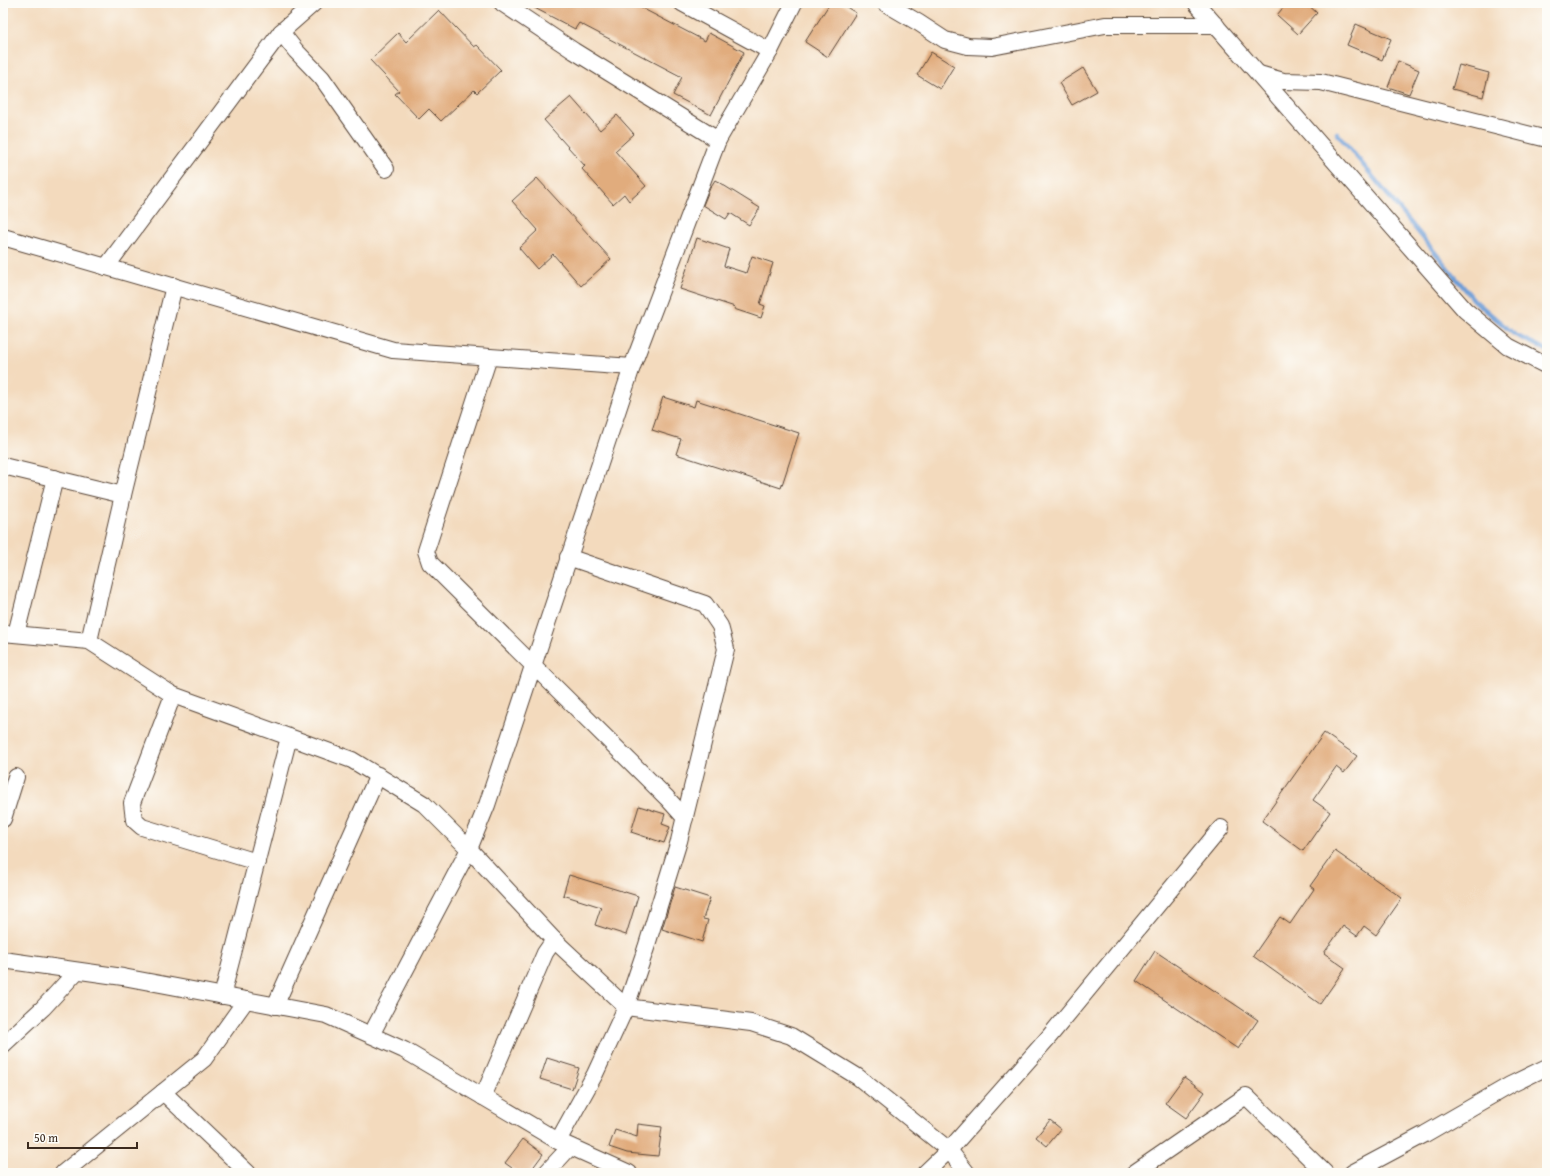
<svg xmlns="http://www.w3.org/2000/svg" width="1550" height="1176" font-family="'Gentium Book Plus',serif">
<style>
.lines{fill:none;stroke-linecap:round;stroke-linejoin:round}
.stream{stroke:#6c9cd6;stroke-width:4.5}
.building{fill:#e1ac7d}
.minor-casing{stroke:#574436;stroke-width:18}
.minor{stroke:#fff;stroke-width:16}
</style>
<rect width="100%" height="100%" fill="#fdfcf7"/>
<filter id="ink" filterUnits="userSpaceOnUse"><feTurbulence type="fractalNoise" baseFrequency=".025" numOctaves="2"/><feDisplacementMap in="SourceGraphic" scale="8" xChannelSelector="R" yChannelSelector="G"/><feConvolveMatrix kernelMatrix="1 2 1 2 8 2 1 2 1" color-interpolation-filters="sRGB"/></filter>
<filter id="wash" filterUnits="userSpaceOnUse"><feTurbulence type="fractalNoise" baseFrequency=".012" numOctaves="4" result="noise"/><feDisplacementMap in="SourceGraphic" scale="16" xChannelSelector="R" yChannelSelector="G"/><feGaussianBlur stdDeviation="0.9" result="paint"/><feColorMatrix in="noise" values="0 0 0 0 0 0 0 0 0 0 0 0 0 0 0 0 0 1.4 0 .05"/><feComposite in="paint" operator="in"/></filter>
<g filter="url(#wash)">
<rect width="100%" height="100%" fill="#f3dabd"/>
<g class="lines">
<polyline class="stream" points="1337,133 1474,300 1515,335 1547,350"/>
</g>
<g id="blocks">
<g class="building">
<polygon points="525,3 632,3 705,41 709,33 744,52 711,115 673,95 682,77 579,23 575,29"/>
<polygon points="830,3 840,3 856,13 828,57 805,42"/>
<polygon points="1287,3 1306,3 1317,13 1298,34 1277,15"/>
<polygon points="439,10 474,47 477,45 501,70 477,93 474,90 441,121 429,109 419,119 395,94 399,91 370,60 398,33 406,42"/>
<polygon points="1356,24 1391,39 1382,60 1347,45"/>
<polygon points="931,52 954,66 940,89 917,75"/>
<polygon points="1398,61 1419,70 1409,94 1388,87"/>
<polygon points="1459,65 1489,73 1483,97 1452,89"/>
<polygon points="1083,68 1097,91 1072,105 1059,83"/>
<polygon points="571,97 600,130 617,115 634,134 615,151 646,186 629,201 624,194 613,204 582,169 585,166 544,120"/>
<polygon points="537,178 611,259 581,286 553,254 537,269 519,248 538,230 512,201"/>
<polygon points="715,180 760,208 749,225 730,213 726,219 703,205 710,188"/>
<polygon points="697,238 729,249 724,266 746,273 752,256 773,263 760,304 765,306 761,318 734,309 735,307 680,289"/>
<polygon points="663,397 694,407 696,400 799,433 781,488 676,454 681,439 652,430"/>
<polygon points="1324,733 1357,756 1344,773 1336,767 1313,800 1330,812 1303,851 1262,821"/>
<polygon points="639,806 665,814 662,824 670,827 664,843 631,832"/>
<polygon points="1335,851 1402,898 1376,935 1364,926 1357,936 1343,926 1324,953 1345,968 1320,1004 1253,956 1280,917 1290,924 1314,889 1310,886"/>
<polygon points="569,875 638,896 626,935 595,925 601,907 563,895"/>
<polygon points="675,887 710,898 703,919 708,920 702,942 662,929"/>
<polygon points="1155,951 1258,1020 1238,1049 1136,981"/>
<polygon points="547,1058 579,1068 572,1089 540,1079"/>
<polygon points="1184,1077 1205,1092 1186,1118 1165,1103"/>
<polygon points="1050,1120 1061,1129 1047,1146 1036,1137"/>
<polygon points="638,1124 662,1127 658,1156 627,1153 609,1147 615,1130 637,1137"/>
<polygon points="523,1139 543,1154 529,1173 519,1173 505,1163"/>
</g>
</g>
</g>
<g filter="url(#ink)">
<use href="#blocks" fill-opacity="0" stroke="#574436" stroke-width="1"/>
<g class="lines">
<defs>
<g id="minor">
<polyline points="502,3 574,51 718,140"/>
<polyline points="682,3 770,51"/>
<polyline points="885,3 919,23 945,40 968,46 992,47 1105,25 1216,25"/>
<polyline points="1196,3 1465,310 1508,346 1547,366"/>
<polyline points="281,32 296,51 322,78 386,169"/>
<polyline points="1259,74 1283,81 1321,82 1547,139"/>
<polyline points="3,237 393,350 632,367"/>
<polyline points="106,267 281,32 314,3"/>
<polyline points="489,357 426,551 430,563 667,798 685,818"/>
<polyline points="3,466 123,495 89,641"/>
<polyline points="123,495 174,286"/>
<polyline points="3,633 89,641 173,695 289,737 222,996"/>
<polyline points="16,634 55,478"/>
<polyline points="173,695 132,803 134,820 142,827 257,862"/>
<polyline points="289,737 352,760 424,804 469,849 554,940 626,1007 751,1023 791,1036 858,1077 949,1150 967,1173"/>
<polyline points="3,819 16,777"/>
<polyline points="3,960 123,977 326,1015 404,1050 558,1141 629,1173"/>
<polyline points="275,1006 378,775"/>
<polyline points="371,1035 469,849 487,805 632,367 718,140 770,51 794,3"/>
<polyline points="3,1045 43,1008 77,971"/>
<polyline points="163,1092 248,1173"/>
<polyline points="483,1097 545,953 554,940"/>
<polyline points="558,1141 595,1074 626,1007 646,948 679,841 726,649 720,626 705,604 568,557"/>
<polyline points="63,1173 204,1059 246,1000"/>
<polyline points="546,1173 570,1147"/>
<polyline points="925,1173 949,1150 1048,1038 1221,828"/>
<polyline points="1134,1173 1246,1096 1325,1173"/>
<polyline points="1352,1173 1425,1134 1510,1085 1547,1067"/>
</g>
</defs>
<use href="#minor" class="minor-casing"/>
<use href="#minor" class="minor"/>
</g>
</g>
<rect width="1550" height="1176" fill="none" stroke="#fdfcf7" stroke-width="16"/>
<path d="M28 1142v6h109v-6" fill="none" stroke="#3b2a1e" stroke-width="2"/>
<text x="34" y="1142" font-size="12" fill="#3b2a1e" stroke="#fdfcf7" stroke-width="3" paint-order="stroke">50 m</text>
</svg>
